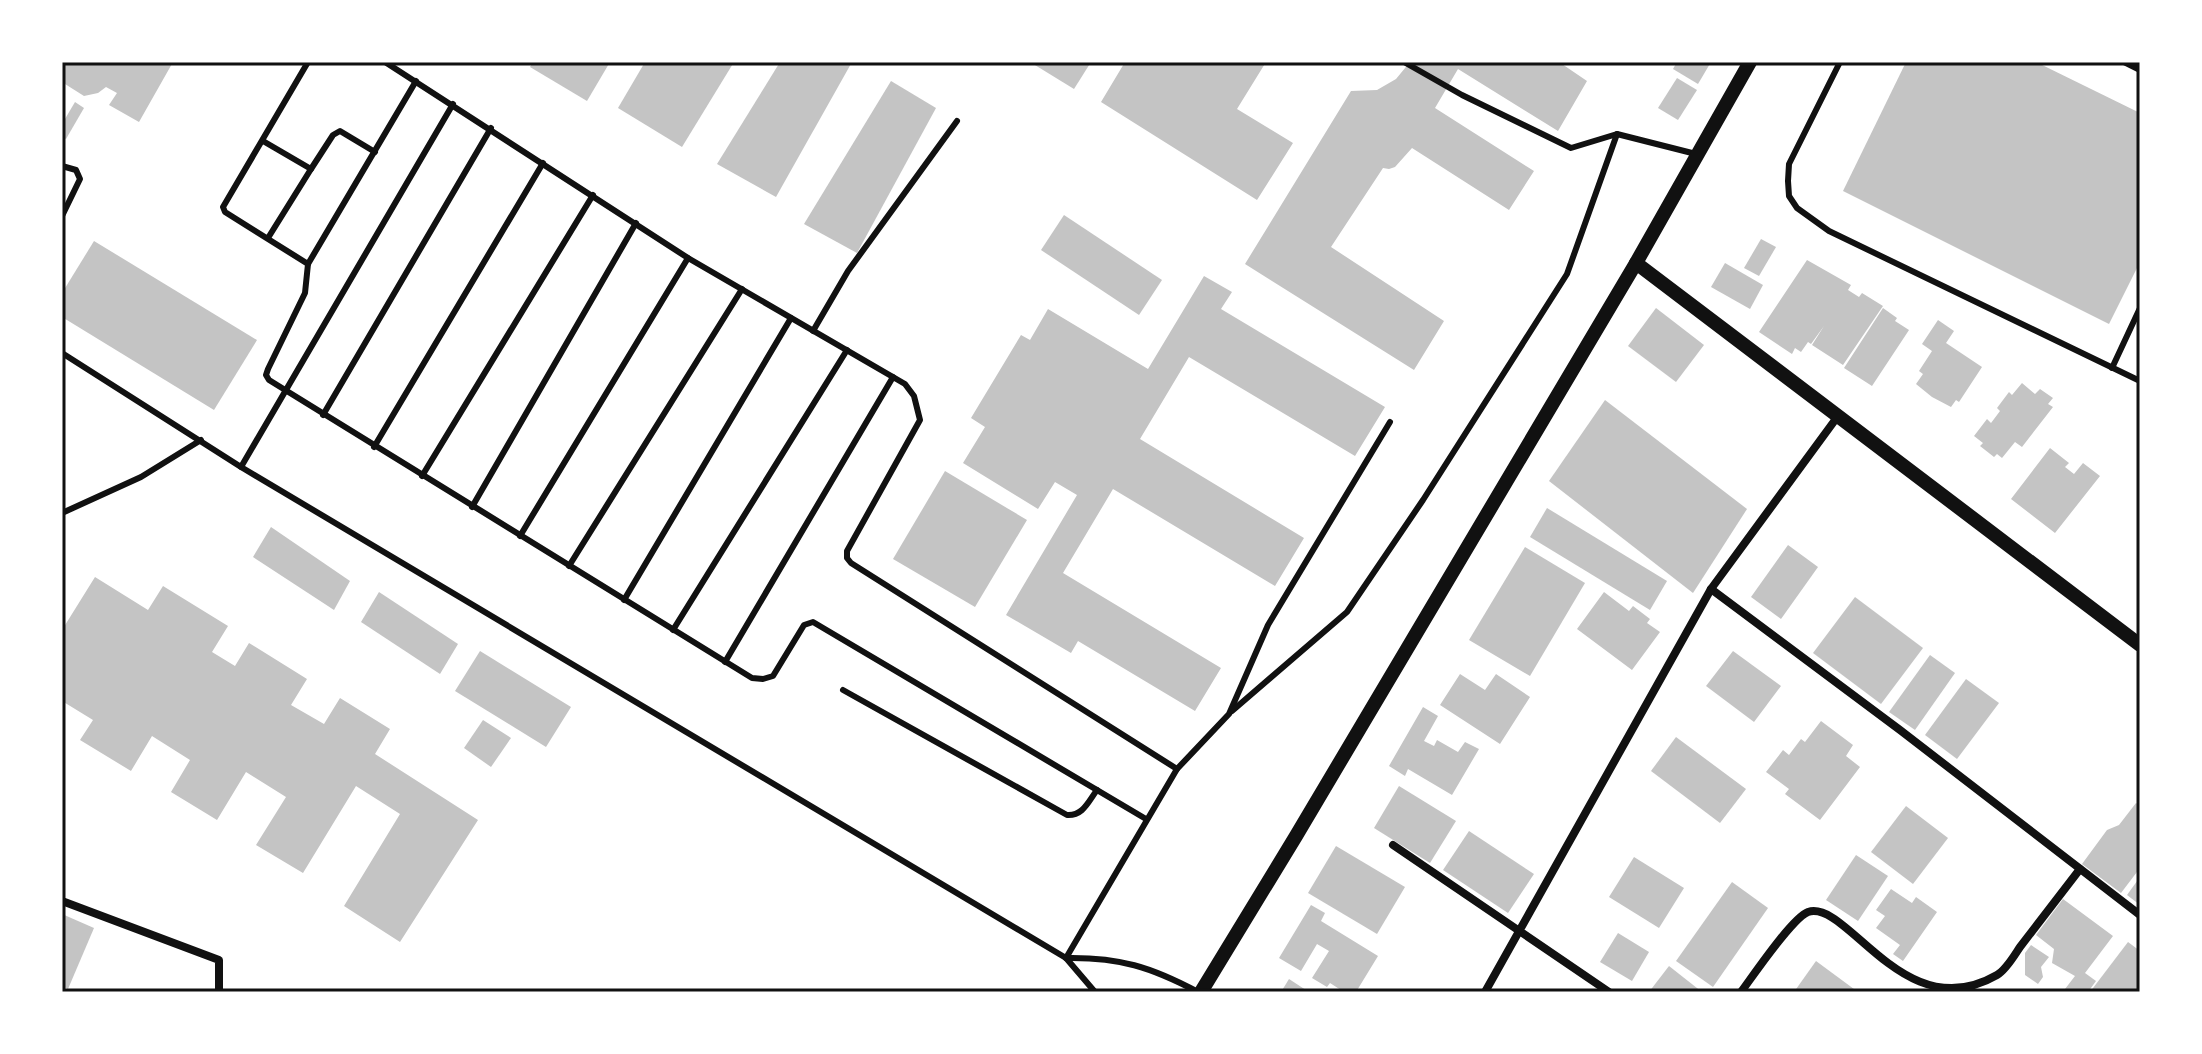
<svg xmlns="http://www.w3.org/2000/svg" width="2202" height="1054" font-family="'PT Sans Narrow',sans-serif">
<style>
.building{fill:#c4c4c4}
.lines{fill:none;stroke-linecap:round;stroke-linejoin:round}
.service{stroke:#111;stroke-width:6}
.minor{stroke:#111;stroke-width:8}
.tertiary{stroke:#111;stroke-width:14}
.neatline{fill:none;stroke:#111;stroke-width:3}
</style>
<rect width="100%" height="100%" fill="#fff"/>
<g class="building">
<polygon points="65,62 173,62 139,122 109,105 117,93 106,87 98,93 84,96 65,84 62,71"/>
<polygon points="533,62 610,62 587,101 530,67"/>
<polygon points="645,62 734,62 682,147 618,108"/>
<polygon points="780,62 852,62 776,197 717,164"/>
<polygon points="1030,62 1091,62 1074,89"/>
<polygon points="1125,62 1266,62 1237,109 1293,143 1257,200 1101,102"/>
<polygon points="1410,62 1559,62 1587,81 1558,131 1458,69 1435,108 1534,171 1509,210 1412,148 1395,167 1389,169 1383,168 1331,247 1444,321 1414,370 1245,264 1351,91 1377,90 1396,79"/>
<polygon points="1677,62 1711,62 1698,84 1673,69"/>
<polygon points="1906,62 2036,62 2140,113 2140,262 2109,324 1843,191"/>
<polygon points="1677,78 1697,90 1678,120 1658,108"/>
<polygon points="891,81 936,108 857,253 804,224"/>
<polygon points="75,102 84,108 66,139 62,137 62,124"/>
<polygon points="1064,215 1162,280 1139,315 1041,250"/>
<polygon points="1761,239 1776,247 1759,276 1744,268"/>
<polygon points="94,241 257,340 214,410 62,317 62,293"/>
<polygon points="1807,260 1851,285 1848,290 1859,297 1862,293 1883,306 1843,365 1812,345 1824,326 1811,344 1808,342 1801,352 1795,348 1792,354 1759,332"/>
<polygon points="1725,263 1763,285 1750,309 1711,287"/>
<polygon points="1204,276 1232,292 1221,309 1385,407 1355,456 1189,357 1140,439 1304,538 1275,586 1113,489 1063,573 1221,668 1195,711 1078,641 1071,653 1006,615 1077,495 1055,482 1038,509 963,463 985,427 971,418 1021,335 1030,340 1048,309 1148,369"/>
<polygon points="1656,308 1704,345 1676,382 1628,346"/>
<polygon points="1883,308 1897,318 1895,321 1909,330 1872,386 1844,368"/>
<polygon points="1938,320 1954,331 1946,343 1982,367 1959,402 1956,400 1951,407 1932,397 1916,384 1923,374 1919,371 1932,351 1922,344"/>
<polygon points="2022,383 2035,394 2040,389 2053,398 2048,404 2053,407 2022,447 2015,442 2002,458 1997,454 1994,457 1980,446 1983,443 1974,436 1987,419 1991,423 2000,411 1997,408 2009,392 2012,395"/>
<polygon points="1605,400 1747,509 1693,593 1549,481"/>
<polygon points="2050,448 2069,463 2065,467 2074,474 2083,463 2100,476 2055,533 2011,499"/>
<polygon points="945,471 1027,520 975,607 893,559"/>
<polygon points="1547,508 1667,581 1650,610 1530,537"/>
<polygon points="271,527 350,581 334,610 253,557"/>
<polygon points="1788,545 1818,567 1781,619 1751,597"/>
<polygon points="1525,547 1585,583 1530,676 1469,640"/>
<polygon points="95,577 148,610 163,586 228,626 212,652 235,666 249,643 307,679 291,705 324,724 340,698 390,729 375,754 478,820 400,942 344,906 400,814 356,786 303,873 256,845 286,797 246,772 217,820 171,792 190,760 152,736 131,771 80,740 93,720 62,701 62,630"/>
<polygon points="379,592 458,644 440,674 361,622"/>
<polygon points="1604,592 1629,611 1633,606 1650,619 1647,623 1660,632 1632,670 1577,629"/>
<polygon points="1855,597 1923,648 1881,704 1813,653"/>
<polygon points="480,651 571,707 546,747 455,691"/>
<polygon points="1733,651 1781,686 1754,722 1706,686"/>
<polygon points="1930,655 1955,673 1915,730 1889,712"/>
<polygon points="1460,674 1485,690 1496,674 1530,697 1500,744 1440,705"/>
<polygon points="1966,679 1999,703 1957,759 1925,735"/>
<polygon points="1423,707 1438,716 1424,741 1434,746 1437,740 1458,752 1465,742 1479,749 1452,795 1408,769 1405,776 1389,766"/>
<polygon points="483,720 511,738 491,767 464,748"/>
<polygon points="1821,721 1853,745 1846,756 1860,767 1820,820 1785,794 1789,789 1766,772 1783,750 1789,755 1801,739 1805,742"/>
<polygon points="1676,737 1746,789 1720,823 1651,771"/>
<polygon points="1399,786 1456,821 1430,863 1374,828"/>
<polygon points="2136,803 2140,806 2140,868 2121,893 2082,864 2107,830 2119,825"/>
<polygon points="1906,806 1948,838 1913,884 1871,852"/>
<polygon points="1469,831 1534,874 1508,913 1443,870"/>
<polygon points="1336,846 1405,887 1377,934 1308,893"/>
<polygon points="1856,855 1888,876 1858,921 1826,900"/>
<polygon points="1634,857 1684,888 1659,928 1609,897"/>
<polygon points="2140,877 2140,905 2127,895"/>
<polygon points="1732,882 1768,908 1713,987 1676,961"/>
<polygon points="1891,889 1912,903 1916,897 1937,912 1903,961 1893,954 1900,945 1876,928 1885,916 1876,910"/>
<polygon points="2063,899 2113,936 2085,973 2096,981 2088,992 2070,992 2065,989 2075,976 2052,963 2054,949 2036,935"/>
<polygon points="1311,905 1325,913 1321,921 1378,956 1356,992 1344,992 1330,983 1327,987 1312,978 1329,951 1317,944 1301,971 1279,958"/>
<polygon points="62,914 94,928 68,989 62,986"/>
<polygon points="1618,933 1649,952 1632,981 1600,962"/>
<polygon points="2128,942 2140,951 2140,992 2090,992"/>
<polygon points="2031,945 2049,957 2041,967 2043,977 2038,984 2025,975 2025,953"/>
<polygon points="1816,961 1858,992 1794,992"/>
<polygon points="1669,966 1702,992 1649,992"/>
<polygon points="1289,979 1309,992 1281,992"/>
</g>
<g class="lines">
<g class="service">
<polyline points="308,62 223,207 225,212 308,264 305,293 268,369 266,375 269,380 752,678 763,679 773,676 804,625 813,622 1146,819"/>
<polyline points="385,62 688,258 905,384 914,396 920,420 847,551 847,558 851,563 1177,769"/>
<polyline points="1404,62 1462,95 1571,148 1617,134 1696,154"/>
<polyline points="1840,62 1789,164 1788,181 1789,196 1797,208 1829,231 2140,381"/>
<polyline points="2124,62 2140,70"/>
<polyline points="263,141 311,169 333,135 340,131 375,152"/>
<polyline points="62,166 76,170 80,179 62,216"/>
<polyline points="268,238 311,169"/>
<polyline points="308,264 416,81"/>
<polyline points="813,331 848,271 957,121"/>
<polyline points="62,353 241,467 1066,958 1177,769 1229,714 1268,625 1390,422"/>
<polyline points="2112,368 2140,308"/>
<polyline points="323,415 491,128"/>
<polyline points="374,447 543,163"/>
<polyline points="241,467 453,104"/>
<polyline points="422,476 593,195"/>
<polyline points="472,507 636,223"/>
<polyline points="62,513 141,477 201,440"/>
<polyline points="520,536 688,258"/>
<polyline points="569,566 742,289"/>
<polyline points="624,600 791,318"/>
<polyline points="673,630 847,350"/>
<polyline points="725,662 893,377"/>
<path d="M843,690L1067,815C1083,816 1088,802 1097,790"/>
<polyline points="1232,711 1347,612 1423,500 1567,274 1617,134"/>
<path d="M1066,958C1119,957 1151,967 1198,992"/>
<polyline points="1066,958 1095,992"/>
</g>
<g class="minor">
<polyline points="1711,589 1900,730 2140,915"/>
<polyline points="1393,845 1609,992"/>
<polyline points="62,901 219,960 219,992"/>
<polyline points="1485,992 1711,589 1838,416"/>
<path d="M1741,992C1753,976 1792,918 1808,912C1848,899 1904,1029 1997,975C2006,970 2014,956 2020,947C2040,921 2060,895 2080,869"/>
</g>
<g class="tertiary">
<polyline points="1636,263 2140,645"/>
<polyline points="1201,992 1296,836 1636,263 1750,62"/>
</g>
</g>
<rect width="2202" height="1054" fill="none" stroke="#ffffff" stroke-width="128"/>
<rect x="64" y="64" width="2074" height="926" class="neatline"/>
</svg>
